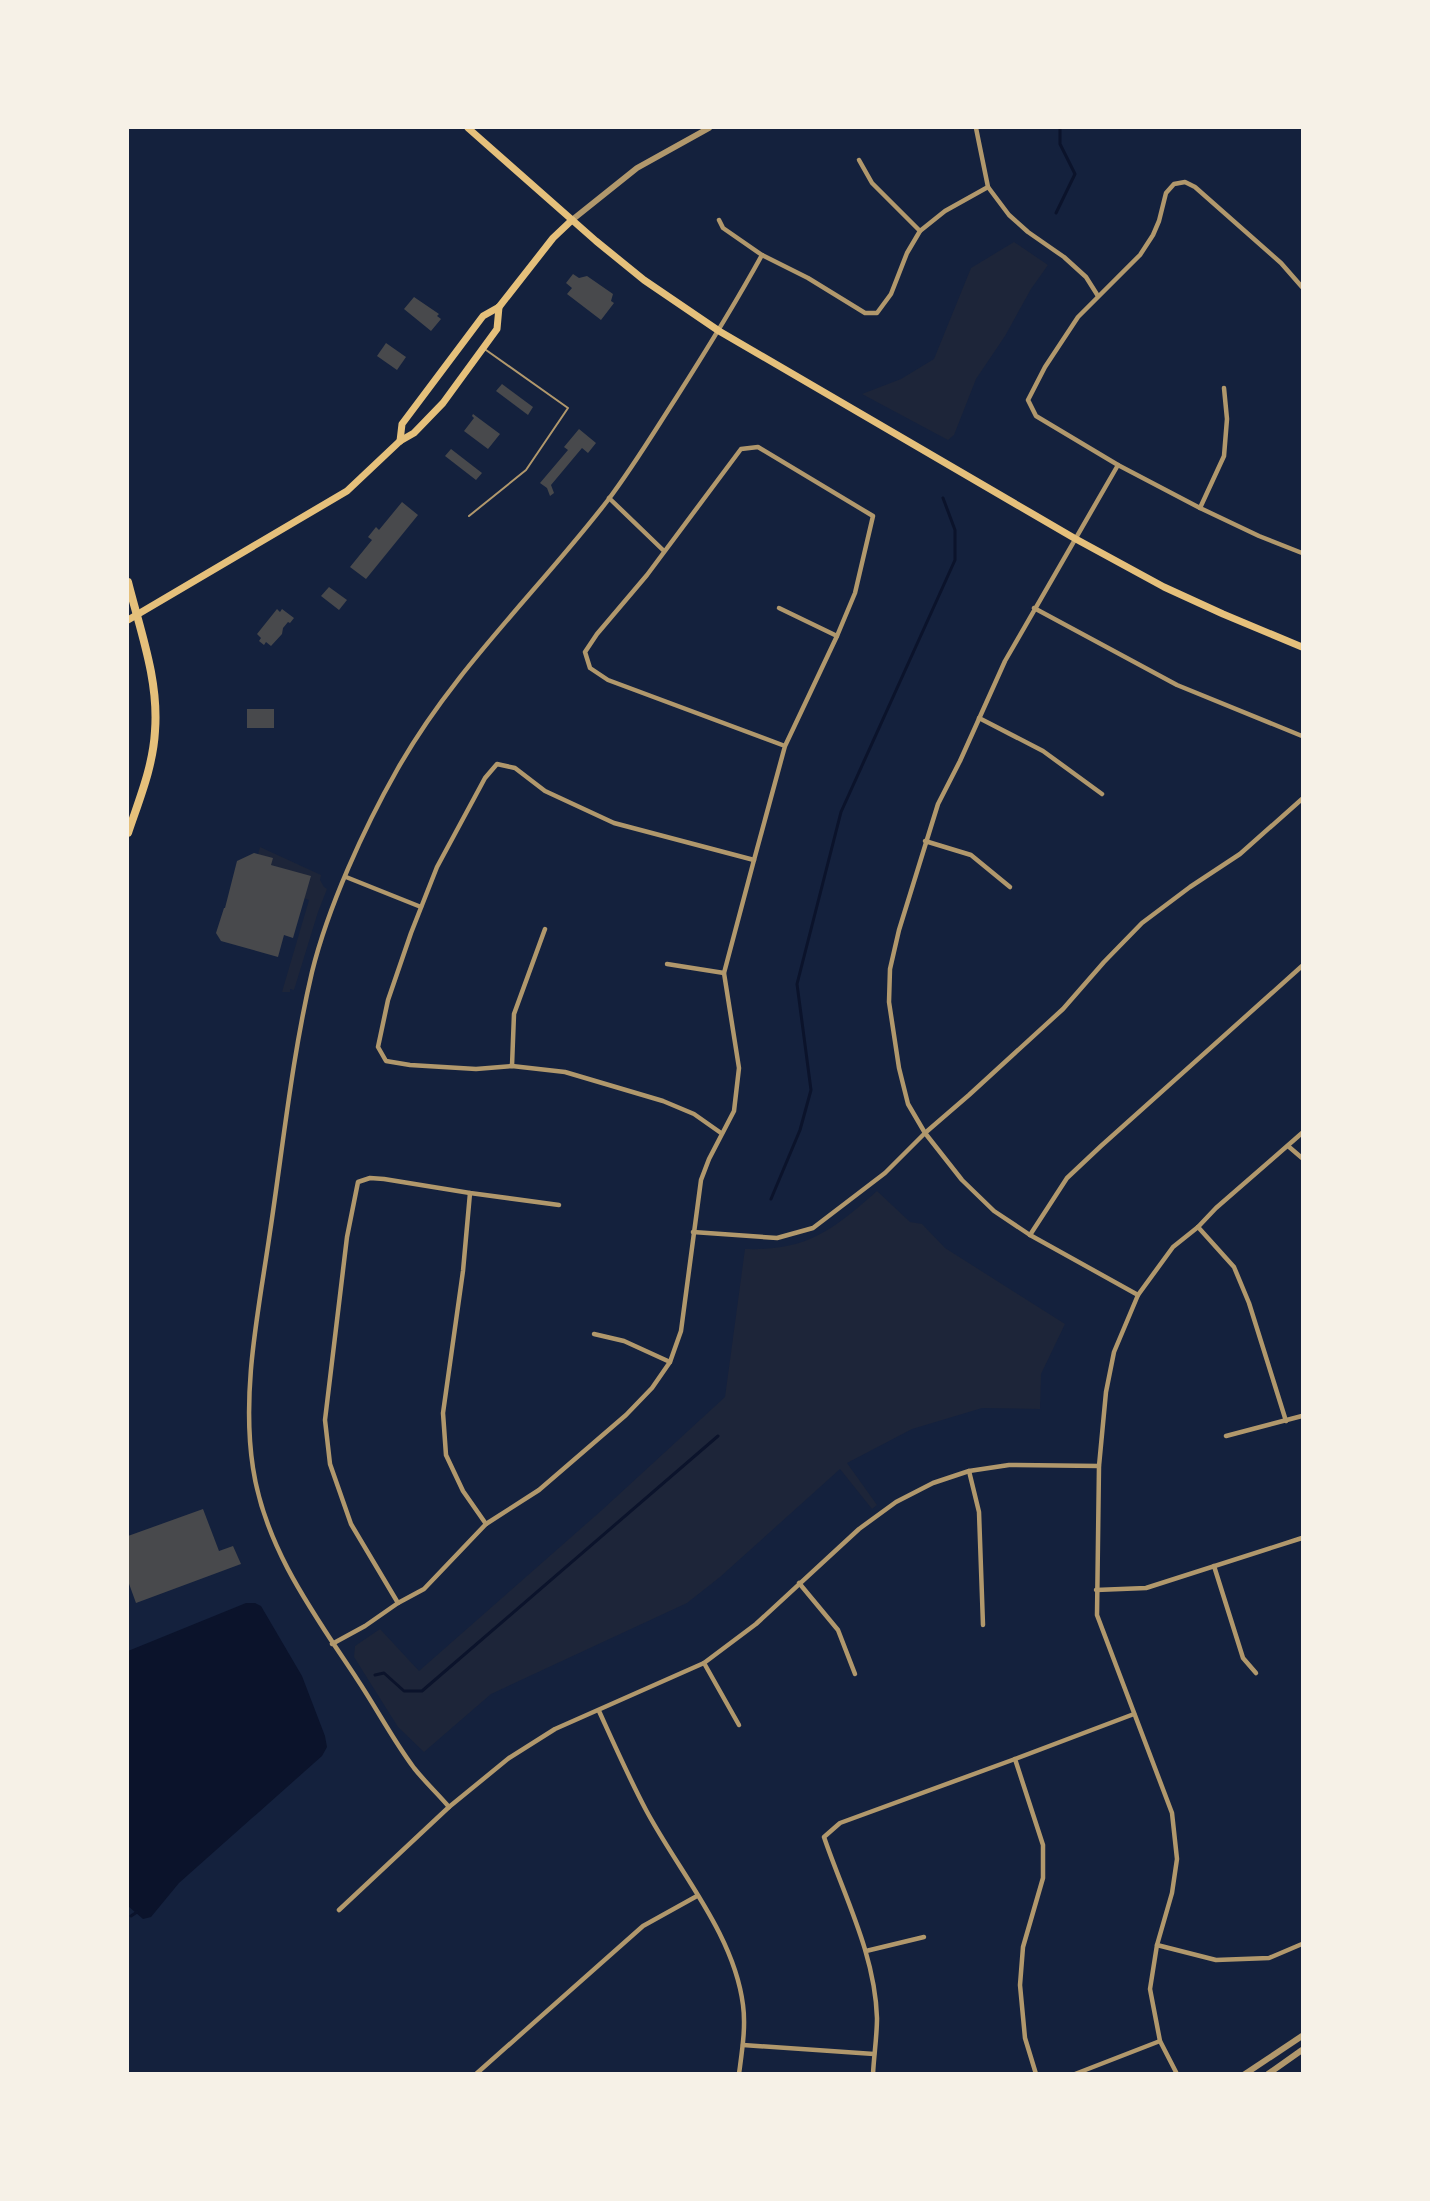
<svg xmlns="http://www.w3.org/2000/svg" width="1430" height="2201" font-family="'Fira Sans',sans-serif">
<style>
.green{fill:#1d2539}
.water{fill:#0b132b}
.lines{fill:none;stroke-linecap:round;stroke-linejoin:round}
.stream{stroke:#0b132b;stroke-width:3}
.building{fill:#48494c}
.service{stroke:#b1986c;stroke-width:2}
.minor{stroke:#b1986c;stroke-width:4.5}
.tertiary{stroke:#b1986c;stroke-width:6}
.secondary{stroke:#e5c07b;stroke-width:7}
.motorway{stroke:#e5c07b;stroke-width:8}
</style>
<rect width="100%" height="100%" fill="#14213d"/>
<g class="green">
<polygon points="1014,242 1048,265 1031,289 1005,336 976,379 954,435 948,440 862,394 901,379 934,359 971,268"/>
<polygon points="260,847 321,875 320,880 324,887 327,889 318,912 294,990 290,989 290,992 282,992 309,900 304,898 311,877 271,865 258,854"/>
<path d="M877,1191L910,1222L922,1224L945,1248L1065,1324L1041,1374L1040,1409L982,1408L912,1429L847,1463L877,1505L872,1509L840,1469L720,1577L687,1603L491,1694L424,1752L398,1727L354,1657L355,1646L380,1629L419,1671L602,1510L725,1397L745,1249C807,1251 833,1230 877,1191Z"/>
</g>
<polygon class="water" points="246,1603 255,1603 261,1606 302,1676 325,1736 327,1747 322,1756 179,1883 151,1917 143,1919 128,1906 128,1651"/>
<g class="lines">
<g class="stream">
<polyline points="1056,213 1075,174 1060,144 1060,128"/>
<polyline points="771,1199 800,1130 811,1090 797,984 841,812 955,560 955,530 943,498"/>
<polyline points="375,1675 384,1673 404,1691 422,1691 718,1436"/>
<polyline points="131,1916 137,1912"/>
</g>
</g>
<g class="building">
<polygon points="573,274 579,278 587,276 613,294 611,301 614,303 601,320 567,294 572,288 566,283"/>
<polygon points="414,297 439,314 437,316 441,319 431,331 404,309"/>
<polygon points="386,343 406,357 397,370 377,356"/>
<polygon points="502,384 533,407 528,415 496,391"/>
<polygon points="473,414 500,434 488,449 464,431 474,418 472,416"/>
<polygon points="579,429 596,443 588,453 582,448 551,485 554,493 550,496 547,488 540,483 568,450 564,447"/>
<polygon points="451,449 482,473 476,480 445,456"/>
<polygon points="402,502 418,515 366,579 350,567 372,540 368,537 376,527 379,530"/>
<polygon points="329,587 347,600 339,610 321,596"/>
<polygon points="277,609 280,612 282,609 294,618 290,623 288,622 283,628 282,634 271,646 266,642 264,645 259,641 261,638 257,634"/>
<rect x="247" y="709" width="27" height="19"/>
<polygon points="254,853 273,858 271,865 311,876 293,938 284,935 278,957 221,941 216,933 224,908 225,908 237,861"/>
<polygon points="203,1509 219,1551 233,1546 241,1564 136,1603 128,1581 128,1536"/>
</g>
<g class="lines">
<polyline class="service" points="469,516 526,470 568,408 486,350"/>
<g class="minor">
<polyline points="976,128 988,187 1009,215 1028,232 1064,257 1086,277 1098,296"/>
<polyline points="859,160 872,183 920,231"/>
<polyline points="719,220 723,228 762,255 808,278 865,313 877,313 891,294 907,253 920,231 945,211 988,187"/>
<polyline points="1302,287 1281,263 1195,187 1185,182 1174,184 1166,193 1159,221 1153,235 1140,255 1078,317 1045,367 1028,400 1036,416 1118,465 1200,508 1259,536 1302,553"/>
<polyline points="1118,465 1005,661 960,761 938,804 899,930 890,969 889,1002 899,1068 908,1104 925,1133 962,1180 994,1211 1030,1235 1138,1295"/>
<polyline points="609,498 664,551"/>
<polyline points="1200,508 1224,456 1227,419 1224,388"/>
<polyline points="779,608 837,636"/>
<polyline points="1034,608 1177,685 1302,736"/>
<polyline points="979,718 1043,751 1102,794"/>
<polyline points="925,841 971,855 1010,887"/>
<polyline points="346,877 421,907"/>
<polyline points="667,964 724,973"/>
<polyline points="512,1066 514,1014 545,929"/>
<polyline points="721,1133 694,1114 663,1101 565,1072 512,1066 476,1069 410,1065 386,1061 378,1047 388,1000 411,933 437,867 485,778 497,764 515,768 545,791 614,823 754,860"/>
<polyline points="1288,1146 1302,1158"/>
<polyline points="470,1193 463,1271 443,1413 446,1455 463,1491 486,1524"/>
<polyline points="1198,1227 1234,1267 1249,1303 1286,1421"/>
<polyline points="693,1232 777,1238 813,1228 885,1173 925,1133 969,1095 1063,1009 1104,962 1142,923 1190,887 1240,854 1302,799"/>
<polyline points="1030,1235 1067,1178 1101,1146 1302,966"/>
<polyline points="594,1334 624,1341 670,1362"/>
<polyline points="1226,1436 1302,1416"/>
<polyline points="969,1471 979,1512 983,1625"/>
<polyline points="1214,1566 1243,1658 1256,1673"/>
<polyline points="799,1583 838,1630 855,1674"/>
<polyline points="1096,1590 1146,1588 1302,1538"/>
<polyline points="398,1603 351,1524 330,1464 325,1420 347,1237 358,1182 370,1178 384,1179 470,1193 559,1205"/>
<polyline points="332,1644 365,1626 398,1603 424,1589 486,1524 539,1490 626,1415 652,1388 670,1362 681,1331 701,1180 709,1159 734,1111 739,1068 724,973 754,860 785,746 837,636 855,593 873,516 758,447 741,449 647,575 597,634 585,652 590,668 608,680 785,746"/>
<polyline points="704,1663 739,1725"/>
<path d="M599,1711C614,1744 629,1778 646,1810C679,1872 734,1934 743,2005C746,2027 742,2051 739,2074"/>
<polyline points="1015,1759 1043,1845 1043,1878 1023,1947 1020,1985 1025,2038 1036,2074"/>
<path d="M449,1807C438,1794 425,1782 414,1768C393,1740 377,1709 357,1679C314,1614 265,1548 253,1468C241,1390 259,1309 270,1232C283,1146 292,1057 312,972C328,907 364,828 397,770C453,670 539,590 608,500C633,467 654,432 676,398C706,351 735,304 762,255"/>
<polyline points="339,1910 449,1807 509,1758 555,1729 704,1663 756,1624 859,1529 896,1502 933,1483 969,1471 1009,1465 1099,1466"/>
<polyline points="1157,1945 1216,1960 1269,1958 1302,1944"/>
<polyline points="866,1951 924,1937"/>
<polyline points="743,2045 874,2054"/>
<polyline points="476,2074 643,1926 697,1896"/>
<path d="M873,2074C874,2055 877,2036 877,2018C875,1954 844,1896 824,1837L840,1823L1015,1759L1134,1714"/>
<polyline points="1075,2074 1160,2041"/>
<polyline points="1177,2074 1160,2041 1150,1989 1157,1945 1172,1893 1177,1859 1172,1813 1097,1615 1099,1466 1106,1392 1114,1352 1138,1295 1173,1247 1198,1227 1216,1208 1302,1133"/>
</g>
<g class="tertiary">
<polyline points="572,220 637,168 709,128"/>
<polyline points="1245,2074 1302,2036"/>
<polyline points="1268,2074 1302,2050"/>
</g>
<g class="secondary">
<polyline points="468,128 596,241 644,280 719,331 1074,538 1164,587 1223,614 1302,647"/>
<polyline points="400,441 402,424 483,316 499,307 553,238 572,220"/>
<polyline points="128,620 347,491 400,441 414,433 443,403 497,329 499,307"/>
</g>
<path class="motorway" d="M128,582C140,630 159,680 155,731C153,767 139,800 128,833"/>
</g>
<rect width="1430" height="2201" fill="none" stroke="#f6f1e7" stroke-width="258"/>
</svg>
